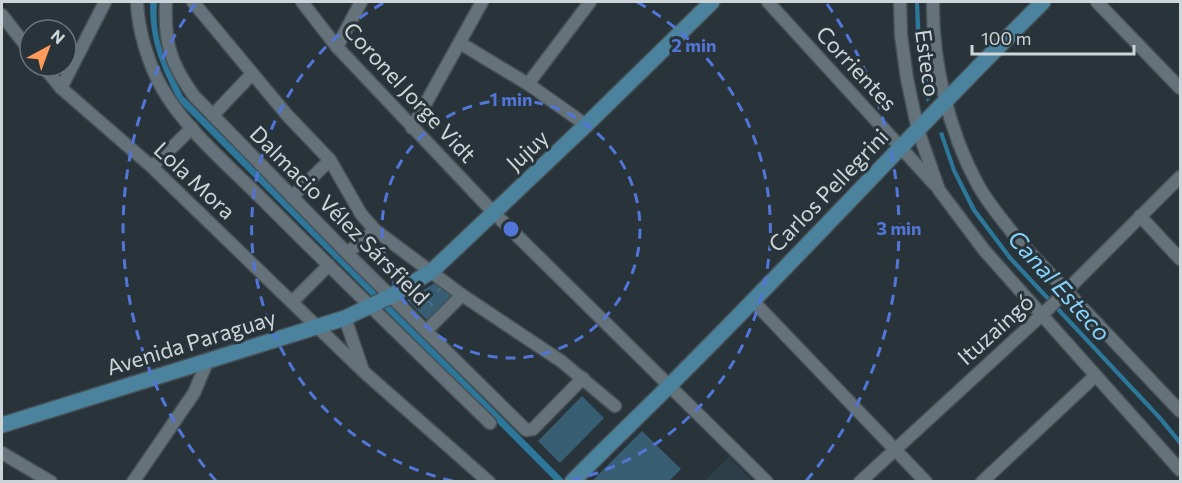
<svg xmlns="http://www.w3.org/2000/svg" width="1182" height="483" font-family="Commissioner,sans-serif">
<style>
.built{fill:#2c3e48}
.forest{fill:url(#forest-crowns)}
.pitch{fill:#375e72}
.water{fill:#2c779a}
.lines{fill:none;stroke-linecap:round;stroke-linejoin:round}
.minor-casing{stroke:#465055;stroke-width:15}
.major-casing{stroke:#465055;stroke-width:18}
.minor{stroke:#657279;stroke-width:12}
.major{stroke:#4b839f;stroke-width:15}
.ring{fill:none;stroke:#5276d8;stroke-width:3;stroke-dasharray:10 8}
.labels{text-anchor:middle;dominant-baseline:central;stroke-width:6;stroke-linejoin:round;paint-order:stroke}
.street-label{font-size:22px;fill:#ced5d9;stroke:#28343a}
.water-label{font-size:24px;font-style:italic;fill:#85d3fc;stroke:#28343a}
.centre{fill:#5276d8;stroke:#28343a;stroke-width:3}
.ring-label{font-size:18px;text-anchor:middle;font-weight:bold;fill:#5276d8;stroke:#28343a;stroke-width:6;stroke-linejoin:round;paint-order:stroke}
</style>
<defs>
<pattern id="forest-crowns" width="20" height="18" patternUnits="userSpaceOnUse" patternTransform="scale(1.5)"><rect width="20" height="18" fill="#375e72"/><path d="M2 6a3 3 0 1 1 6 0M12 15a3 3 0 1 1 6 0" fill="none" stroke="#537486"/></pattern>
</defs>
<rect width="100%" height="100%" fill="#28343a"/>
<polygon class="built" points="729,457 752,481 704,481"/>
<polygon class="forest" points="438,281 455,294 428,321 407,300"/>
<g class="pitch">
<polygon points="582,396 604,418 560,463 538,441"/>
<polygon points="642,431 681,469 669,481 592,481"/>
</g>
<g class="water">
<path d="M150,2H157C154,40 166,62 183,96L565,481H555L178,101C160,63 150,44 150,2Z"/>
<polygon points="915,2 919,2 921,42 932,97 927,102 916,42"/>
<polygon points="943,132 956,170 976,209 1012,257 1161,416 1180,439 1180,446 1158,419 1009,260 972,211 952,171 939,133"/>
</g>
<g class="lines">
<defs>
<g id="minor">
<path d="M137,2C138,30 148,63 162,88C187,132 234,170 269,206C342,279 416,351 490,423"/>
<path d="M166,2C164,42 170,63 194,96L347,253L526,430L533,429L583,378"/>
<polyline points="193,2 287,115 330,160 361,214 375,230 462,295 561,361 615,406"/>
<polyline points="302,2 337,47 494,213 767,482"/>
<polyline points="768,2 935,185"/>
<polyline points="900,2 901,35 907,79 918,130 939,190 984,250 1180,470"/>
<path d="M933,2C932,62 949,132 978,185C989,205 1005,223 1019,241L1180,411"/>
<polyline points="1097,2 1180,88"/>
<polyline points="2,15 30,51"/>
<polyline points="460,43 528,84 586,125"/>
<polyline points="337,47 361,2"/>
<polyline points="43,66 61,88 152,167 364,372 489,482"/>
<polyline points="528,84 590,2"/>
<polyline points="61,88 105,2"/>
<polyline points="213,115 252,74"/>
<polyline points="412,128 482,2"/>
<polyline points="152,167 192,128"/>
<polyline points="292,197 330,160"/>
<polyline points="1140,216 1180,259"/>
<polyline points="347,253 375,230"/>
<polyline points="752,300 926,482"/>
<polyline points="292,302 329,265"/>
<polyline points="345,318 362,368"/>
<polyline points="426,331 462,295"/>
<polyline points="2,453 51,482"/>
<polyline points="133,482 194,393 208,360"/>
<polyline points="860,482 1046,311 1180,177"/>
<polyline points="982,482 1095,376"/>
</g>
<g id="major">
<polyline points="2,425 345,318 391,296 432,271 586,125 712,2"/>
<path d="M572,482C604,449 637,418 669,386C796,260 916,128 1043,2"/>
</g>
</defs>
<use href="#minor" class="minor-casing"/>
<use href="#major" class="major-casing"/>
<use href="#minor" class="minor"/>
<use href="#major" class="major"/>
</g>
<g class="ring">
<circle cx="511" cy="229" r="129"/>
<path d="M453 481A259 259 0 0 1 385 2M637 2A259 259 0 0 1 569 481"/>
<path d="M216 481A388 388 0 0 1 195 4M827 4A388 388 0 0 1 806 481"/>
</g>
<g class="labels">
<g class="street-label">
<text transform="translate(928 63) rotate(82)">Esteco</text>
<text transform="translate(857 68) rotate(47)">Corrientes</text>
<text transform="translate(410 92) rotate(47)">Coronel Jorge Vidt</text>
<text transform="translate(527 150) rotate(-43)">Jujuy</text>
<text transform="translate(195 180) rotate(43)">Lola Mora</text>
<text transform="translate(828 190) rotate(-46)">Carlos Pellegrini</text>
<text transform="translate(340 215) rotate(45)">Dalmacio Vélez Sársfield</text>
<text transform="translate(995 329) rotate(-42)">Ituzaingó</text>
<text transform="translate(191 342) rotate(-17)">Avenida Paraguay</text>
</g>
<g class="water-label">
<text transform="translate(1060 285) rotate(48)">Canal Esteco</text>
</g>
</g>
<circle cx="511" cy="229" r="9" class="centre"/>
<g class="ring-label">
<text x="694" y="52">2 min</text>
<text x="511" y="106">1 min</text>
<text x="899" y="235">3 min</text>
</g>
<rect width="1182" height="483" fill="none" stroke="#ced5d9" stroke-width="6"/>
<g transform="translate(48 48) rotate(41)"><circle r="28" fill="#28343a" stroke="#6a747a" stroke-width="1.5"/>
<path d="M0-4.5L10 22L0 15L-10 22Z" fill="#ff9b5a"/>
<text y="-9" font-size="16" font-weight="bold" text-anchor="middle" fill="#ced5d9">N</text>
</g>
<path d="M972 45v9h162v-9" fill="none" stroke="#ced5d9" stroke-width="3"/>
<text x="981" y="45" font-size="18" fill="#ced5d9" stroke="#28343a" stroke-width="4.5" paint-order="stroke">100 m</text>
</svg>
